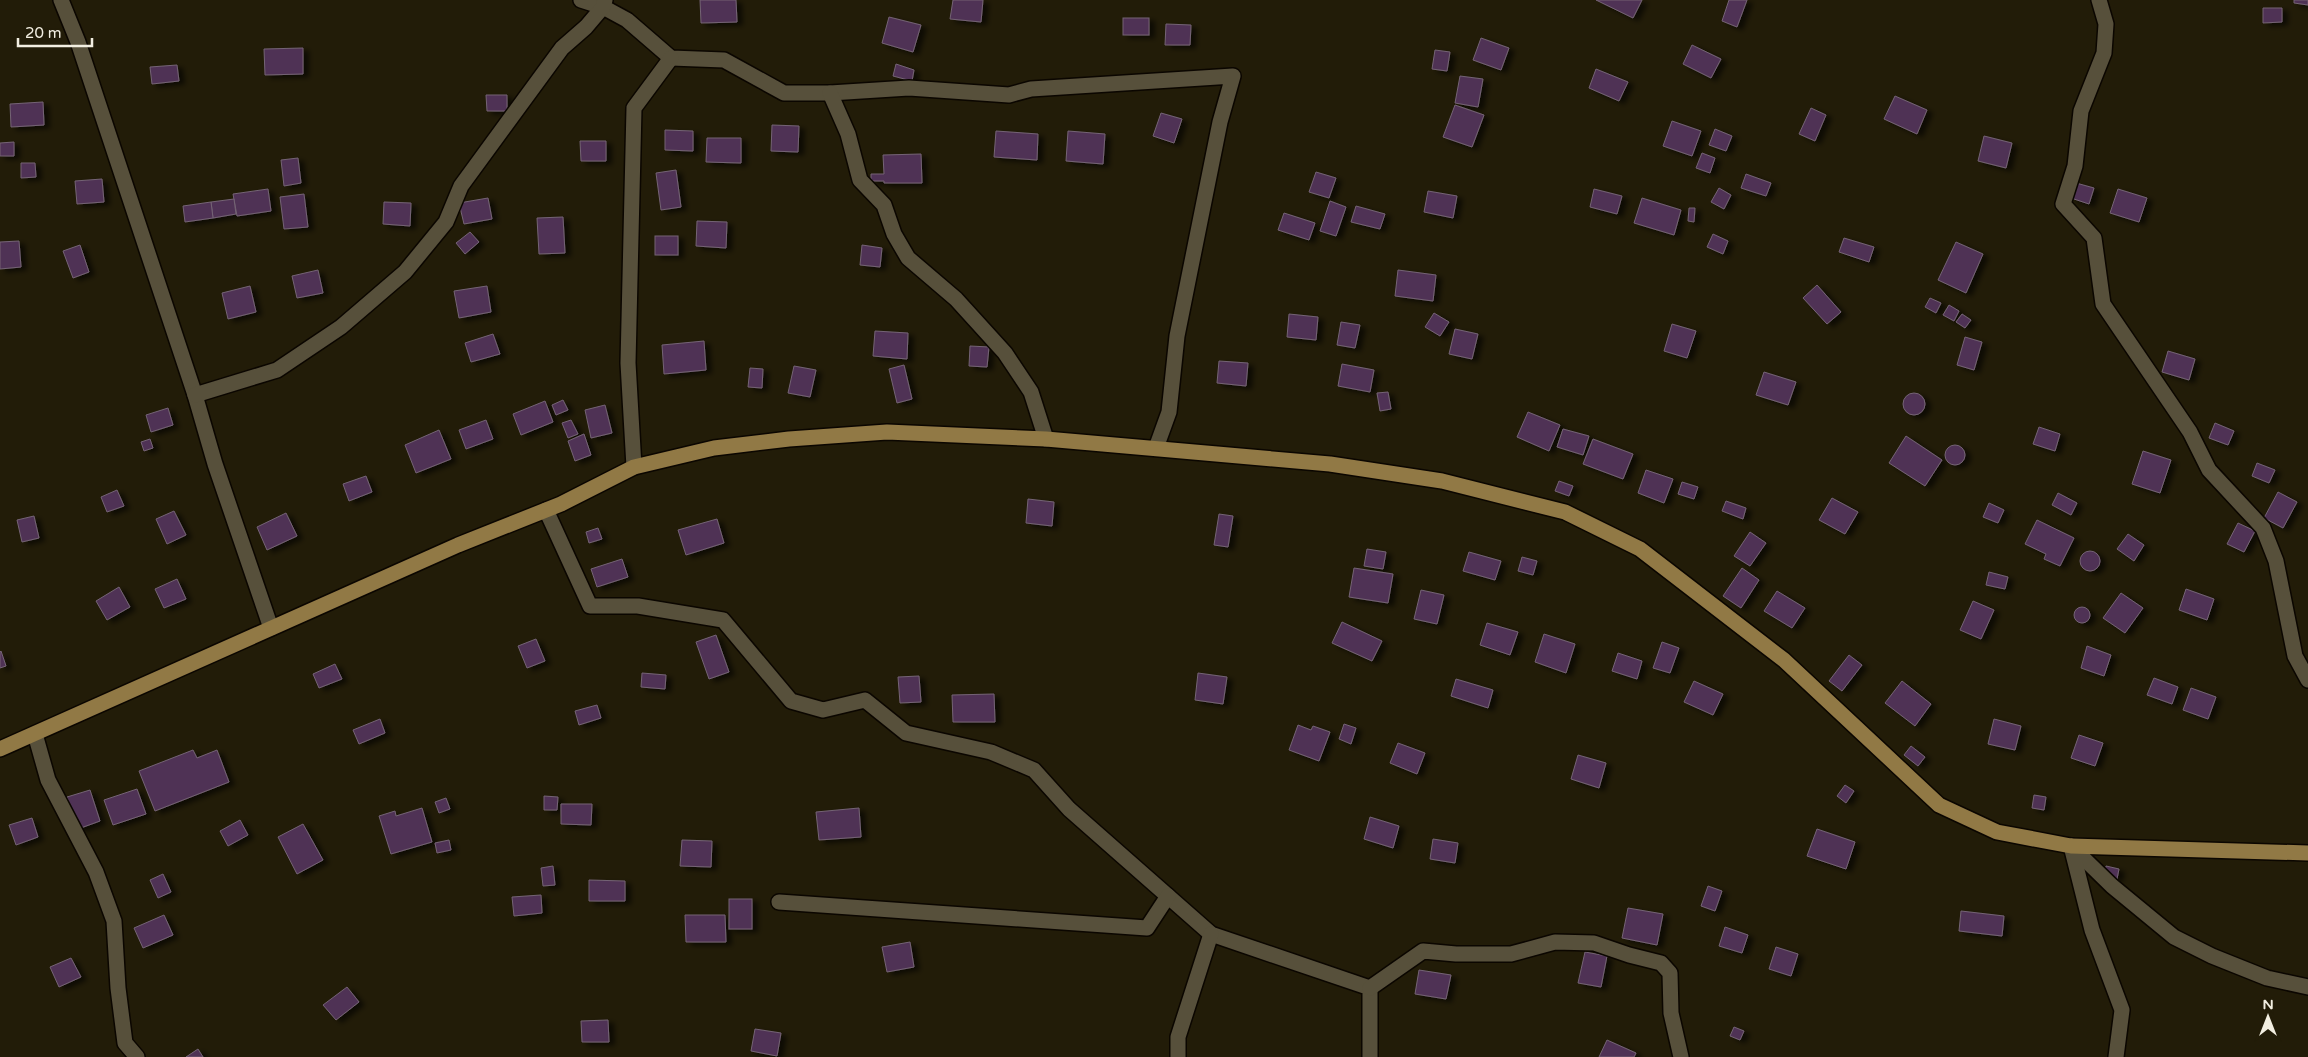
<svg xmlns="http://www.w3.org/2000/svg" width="2308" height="1057" font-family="'Varela Round',sans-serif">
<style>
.building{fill:#503354;stroke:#746375;filter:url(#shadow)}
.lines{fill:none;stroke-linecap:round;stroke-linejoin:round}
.minor-casing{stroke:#0b0600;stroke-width:18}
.major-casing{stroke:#0b0600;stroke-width:18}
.minor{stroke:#57503b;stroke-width:15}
.major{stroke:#917945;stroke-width:15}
</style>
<defs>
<filter id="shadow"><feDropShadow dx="5.5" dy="3" stdDeviation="2.5" flood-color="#0009"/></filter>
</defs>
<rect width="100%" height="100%" fill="#221c08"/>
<g class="building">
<polygon points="700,0 736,0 737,22 701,23"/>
<polygon points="953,0 983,0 981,22 950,19"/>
<polygon points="1596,0 1642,0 1633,18"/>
<polygon points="1729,0 1747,0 1737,27 1722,21"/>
<polygon points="2294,0 2308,0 2308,5 2294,3"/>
<polygon points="2263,8 2282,8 2282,22 2263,23"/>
<polygon points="889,17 921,25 913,52 882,43"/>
<rect x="1123" y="18" width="26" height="17"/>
<polygon points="1166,24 1191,25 1190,45 1165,45"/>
<polygon points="1481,38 1509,48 1501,70 1473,60"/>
<polygon points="1692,45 1721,59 1711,78 1683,64"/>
<polygon points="303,48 303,74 265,75 264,49"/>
<polygon points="1435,50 1450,52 1447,71 1432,69"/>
<polygon points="896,64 914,70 912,81 893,76"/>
<polygon points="177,65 179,81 152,84 150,67"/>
<polygon points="1596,69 1628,82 1619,101 1589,88"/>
<polygon points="1460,76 1483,79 1478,107 1455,103"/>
<polygon points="486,95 507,95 507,111 487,111"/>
<polygon points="1895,96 1927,110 1917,134 1884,119"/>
<polygon points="43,102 44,125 11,127 10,104"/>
<polygon points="1455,105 1484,115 1472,147 1443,137"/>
<polygon points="1811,108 1826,115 1815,141 1799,134"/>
<polygon points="1161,113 1182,119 1174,143 1153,136"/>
<polygon points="1672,121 1701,131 1692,156 1663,146"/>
<polygon points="772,125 799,126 798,152 771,151"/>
<polygon points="1715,129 1732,136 1726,151 1709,145"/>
<polygon points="665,130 693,131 693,151 665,150"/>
<polygon points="996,131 1038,134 1037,160 994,157"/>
<polygon points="1068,131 1105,134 1103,164 1066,161"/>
<polygon points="1984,136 2012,143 2006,168 1978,161"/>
<polygon points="707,138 741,138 741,163 706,162"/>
<polygon points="580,141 606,141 606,161 581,161"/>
<polygon points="14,142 14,156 0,156 0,143"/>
<polygon points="1702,153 1715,158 1710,173 1696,168"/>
<polygon points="921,154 922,183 884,183 884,181 871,181 871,174 884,174 883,155"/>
<polygon points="298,158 301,183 284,186 281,160"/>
<polygon points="21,163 35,163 36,177 21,178"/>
<polygon points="676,170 681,207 661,210 656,173"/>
<polygon points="1316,172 1336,178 1329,198 1309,192"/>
<polygon points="1746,174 1771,183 1766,196 1741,188"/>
<polygon points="102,179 104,202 77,204 75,181"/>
<polygon points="2076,183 2094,188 2089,204 2071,198"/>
<polygon points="1719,188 1731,195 1724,209 1711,202"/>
<polygon points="268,189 271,211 237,216 233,194"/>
<polygon points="1594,189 1622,196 1617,214 1590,207"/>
<polygon points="2118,189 2147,198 2139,222 2110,213"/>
<polygon points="1428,191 1457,196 1453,218 1424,212"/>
<polygon points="304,194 308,227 284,229 280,197"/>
<polygon points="488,198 492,219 464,224 459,203"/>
<polygon points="1642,198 1681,210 1674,235 1634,223"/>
<polygon points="234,199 236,214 213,218 211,202"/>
<polygon points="1330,201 1346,207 1336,236 1320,231"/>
<polygon points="211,202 213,218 185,222 183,206"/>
<polygon points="384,202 411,203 410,226 383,224"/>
<polygon points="1356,206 1385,214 1380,229 1351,222"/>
<polygon points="1689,208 1695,208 1694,222 1688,221"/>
<polygon points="1284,213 1315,223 1309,240 1278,230"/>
<polygon points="563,217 565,253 539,254 537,218"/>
<polygon points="697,221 727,222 726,248 696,246"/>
<polygon points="470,232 479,242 465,254 456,243"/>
<polygon points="1713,234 1728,241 1723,254 1707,247"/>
<rect x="655" y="236" width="23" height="19"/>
<polygon points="1844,238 1874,247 1869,262 1839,252"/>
<polygon points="19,241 21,267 0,269 0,242"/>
<polygon points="1956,242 1983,254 1966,293 1938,280"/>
<polygon points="80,245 89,272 73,278 63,251"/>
<polygon points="862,245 882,248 880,267 860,265"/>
<polygon points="318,270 323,293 297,298 292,276"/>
<polygon points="1398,270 1436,275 1433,301 1395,296"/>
<polygon points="1817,285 1841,312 1827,324 1803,298"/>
<polygon points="250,286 256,312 228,319 222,293"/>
<polygon points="487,286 491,312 459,318 454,291"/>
<polygon points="1930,298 1941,303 1936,313 1925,307"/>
<polygon points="1949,305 1959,311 1954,321 1943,315"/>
<polygon points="1434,313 1449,322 1440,336 1425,327"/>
<polygon points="1289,314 1318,317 1316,340 1287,337"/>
<polygon points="1962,314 1971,320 1965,328 1956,322"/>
<polygon points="1341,322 1360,325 1355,348 1337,345"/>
<polygon points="1672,324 1696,331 1687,358 1664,351"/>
<polygon points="1455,329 1478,334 1472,359 1449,354"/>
<polygon points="875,331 908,333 907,359 873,356"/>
<polygon points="493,334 500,354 471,362 465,343"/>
<polygon points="1965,337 1982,342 1974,370 1957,365"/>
<polygon points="704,341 706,370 664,374 662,345"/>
<polygon points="970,346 989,347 987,367 969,366"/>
<polygon points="2168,351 2195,359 2189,380 2162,372"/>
<polygon points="1219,361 1248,363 1246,386 1217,383"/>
<polygon points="1342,364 1374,370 1370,392 1338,386"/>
<polygon points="904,365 912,399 897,403 889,369"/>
<polygon points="794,366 816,370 810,397 788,393"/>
<polygon points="750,368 763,369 762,388 748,387"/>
<polygon points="1764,372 1796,382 1788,405 1756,395"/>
<polygon points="1388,392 1391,409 1380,411 1377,393"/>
<circle cx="1914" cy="404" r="11"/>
<polygon points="563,400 568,410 556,415 552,405"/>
<polygon points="545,401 553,422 521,435 513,414"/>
<polygon points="605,405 612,433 591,438 585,410"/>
<polygon points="168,408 173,425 151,432 146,415"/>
<polygon points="1528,412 1560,425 1549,451 1517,437"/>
<polygon points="486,420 493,439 466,449 459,430"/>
<polygon points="571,420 578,434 568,438 562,423"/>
<polygon points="2215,423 2234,431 2228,445 2209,438"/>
<polygon points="2039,427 2060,434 2055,451 2033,444"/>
<polygon points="1563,429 1589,436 1583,455 1557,447"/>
<polygon points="439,430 451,459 416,473 405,445"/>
<polygon points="584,434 591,455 575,461 568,441"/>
<polygon points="1906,436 1942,460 1925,486 1889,463"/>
<polygon points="150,439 153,448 144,451 141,442"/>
<polygon points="1593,439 1633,454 1623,479 1583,464"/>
<circle cx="1955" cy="455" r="10"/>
<polygon points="2143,451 2171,460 2160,493 2132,484"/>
<polygon points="2257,463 2275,470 2269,483 2252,476"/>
<polygon points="1646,470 1673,479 1664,503 1638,493"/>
<polygon points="366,476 372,492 349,501 343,484"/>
<polygon points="1559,481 1573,486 1569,496 1555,491"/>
<polygon points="1682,482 1698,487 1694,499 1678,494"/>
<polygon points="117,490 124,506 107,512 101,497"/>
<polygon points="2278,492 2297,502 2283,528 2264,518"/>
<polygon points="2058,493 2077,503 2071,515 2052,505"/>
<polygon points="1832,498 1858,512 1845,534 1819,520"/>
<polygon points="1028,499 1054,502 1052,526 1026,523"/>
<polygon points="1726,501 1746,508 1743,519 1722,511"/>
<polygon points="1989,503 2004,510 1998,523 1983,517"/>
<polygon points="174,511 186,535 167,544 156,519"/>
<polygon points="286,513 297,536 267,550 257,527"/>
<polygon points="1219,514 1233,516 1228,547 1214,545"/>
<polygon points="34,516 39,538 22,542 17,520"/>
<polygon points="717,519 724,543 686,555 678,530"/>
<polygon points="2037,520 2074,538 2060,566 2044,559 2046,554 2025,544"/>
<polygon points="2238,523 2255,531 2244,552 2227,544"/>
<polygon points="598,528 602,539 589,543 586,532"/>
<polygon points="1750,532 1766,543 1750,566 1734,556"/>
<polygon points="2128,534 2144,545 2134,561 2117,549"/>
<polygon points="1367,549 1386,552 1383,569 1364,566"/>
<circle cx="2090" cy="561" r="10"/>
<polygon points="1469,552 1501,561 1495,580 1463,571"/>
<polygon points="1522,557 1537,561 1533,575 1518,571"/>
<polygon points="622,559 628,577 597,587 591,569"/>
<polygon points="1354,568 1393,574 1388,603 1349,597"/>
<polygon points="1742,568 1759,580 1741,608 1723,596"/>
<polygon points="1989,572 2008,577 2005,589 1986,585"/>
<polygon points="177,579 186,599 164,608 155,589"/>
<polygon points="119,587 130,607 107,620 96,601"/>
<polygon points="2186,589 2214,599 2207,620 2179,610"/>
<polygon points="1421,590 1444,595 1437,624 1414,619"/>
<polygon points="1777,591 1805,608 1792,628 1764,611"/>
<polygon points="2121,593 2143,608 2125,633 2103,618"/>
<polygon points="1973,601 1994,610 1981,639 1960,630"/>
<circle cx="2082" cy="615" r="8"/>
<polygon points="1342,622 1382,641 1372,661 1332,643"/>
<polygon points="1487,623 1518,632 1510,655 1480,645"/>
<polygon points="1544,634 1575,644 1566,673 1535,662"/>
<polygon points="716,635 729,672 709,679 696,642"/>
<polygon points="536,639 545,661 527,668 518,646"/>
<polygon points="1662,642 1679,648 1670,673 1653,668"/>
<polygon points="2087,646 2111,655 2104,676 2081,668"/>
<polygon points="1,651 6,666 0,668 0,652"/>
<polygon points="1618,653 1642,661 1637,679 1612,671"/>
<polygon points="1849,655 1862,665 1842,691 1829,681"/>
<polygon points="335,664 342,679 319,688 313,674"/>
<polygon points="642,673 666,675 665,689 641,687"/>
<polygon points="1198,673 1227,677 1223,704 1195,700"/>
<polygon points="919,676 921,702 900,703 898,677"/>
<polygon points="2154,678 2178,687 2172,704 2147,695"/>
<polygon points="1456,679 1493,690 1488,708 1451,696"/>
<polygon points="1694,681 1723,694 1713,715 1684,702"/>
<polygon points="1902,681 1931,704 1915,726 1885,703"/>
<polygon points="2191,688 2216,697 2208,719 2183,710"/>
<polygon points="994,694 995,722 953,722 952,695"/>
<polygon points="597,705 601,718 579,725 575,711"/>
<polygon points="380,719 385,733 359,744 353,730"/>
<polygon points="1994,719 2021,726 2015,750 1988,744"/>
<polygon points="1344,724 1356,728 1351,744 1339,739"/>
<polygon points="1298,725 1311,730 1313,726 1330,732 1319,761 1289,750"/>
<polygon points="2079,735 2103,743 2095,766 2071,758"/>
<polygon points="1398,743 1425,753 1417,774 1390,763"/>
<polygon points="1911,746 1925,757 1918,766 1904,755"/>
<polygon points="193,750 197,758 217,750 229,782 155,811 139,771"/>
<polygon points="1578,755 1606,763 1599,788 1571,779"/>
<polygon points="1845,785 1854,791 1846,803 1837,796"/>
<polygon points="137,789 146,814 113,825 104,800"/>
<polygon points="90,790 100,821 78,829 67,797"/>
<polygon points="2034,795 2046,797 2044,810 2032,808"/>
<polygon points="544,796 558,797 557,810 544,810"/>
<polygon points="446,798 450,809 439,813 435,802"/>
<polygon points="561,804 592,804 591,825 561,824"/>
<polygon points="422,808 432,842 391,854 379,816 395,811 396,816"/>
<polygon points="859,808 861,837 819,840 816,812"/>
<polygon points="1370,817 1399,826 1393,848 1364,839"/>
<polygon points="32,818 38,837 16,845 9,825"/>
<polygon points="240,820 248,835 228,846 220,831"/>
<polygon points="303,824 323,860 297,874 278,837"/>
<polygon points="1817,829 1855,842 1846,869 1807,856"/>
<polygon points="1433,839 1458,843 1455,863 1430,859"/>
<polygon points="449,840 451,850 437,853 435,843"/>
<polygon points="682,840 712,841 711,867 680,866"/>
<polygon points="553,866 555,885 543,886 541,868"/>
<polygon points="2106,866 2119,869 2117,879 2104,875"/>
<polygon points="163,874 171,892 158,898 150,880"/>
<polygon points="589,880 625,881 625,901 589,901"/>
<polygon points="1708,886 1722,891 1715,911 1701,906"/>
<polygon points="541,895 542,913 514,916 512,897"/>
<rect x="729" y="899" width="23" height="30"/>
<polygon points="1628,908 1663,914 1657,945 1622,938"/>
<polygon points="1961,911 2004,916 2002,936 1959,931"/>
<polygon points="164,915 173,935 143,948 134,928"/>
<polygon points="685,915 725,915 726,942 686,942"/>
<polygon points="1725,927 1748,935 1742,953 1719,946"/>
<polygon points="910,942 914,967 887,972 882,947"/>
<polygon points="1776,947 1798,954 1791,976 1769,969"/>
<polygon points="1585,952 1607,956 1601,987 1578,983"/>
<polygon points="71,958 81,977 59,987 50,967"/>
<polygon points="1419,970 1451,975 1446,999 1415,994"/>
<polygon points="347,987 359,1002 336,1020 323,1005"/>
<polygon points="608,1020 609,1042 582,1042 581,1021"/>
<polygon points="1734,1027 1744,1031 1740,1040 1730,1036"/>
<polygon points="755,1029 781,1033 777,1056 751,1051"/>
<polygon points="1607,1040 1636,1053 1634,1057 1599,1057"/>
<polygon points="198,1049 203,1057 186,1057"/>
</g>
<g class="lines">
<defs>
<g id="minor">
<polyline points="61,0 78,42 195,395 215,464 271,628"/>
<polyline points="581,0 603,7 627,20 671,58 724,60 784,93 830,93 909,88 1009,95 1031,89 1233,76 1220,122 1177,336 1169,412 1156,448"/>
<polyline points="2099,0 2106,24 2104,53 2081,111 2075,166 2063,204 2094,238 2103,304 2190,432 2209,470 2263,528 2276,561 2295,656 2308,680"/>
<polyline points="830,93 848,134 860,180 884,205 894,234 908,258 956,299 1005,353 1031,392 1046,439"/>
<polyline points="195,395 277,370 341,327 405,272 446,222 461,186 562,48 586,27 603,7 605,0"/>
<polyline points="634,467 628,363 634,108 671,58"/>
<polyline points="546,510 590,606 638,606 723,620 791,701 823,710 865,700 906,733 991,752 1034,770 1069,809 1211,934 1370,988 1370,1057"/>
<polyline points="35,734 48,780 96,872 114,921 118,988 125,1043 137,1057"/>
<polyline points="2071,846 2112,886 2174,937 2212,956 2267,978 2308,987"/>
<polyline points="2071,846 2092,930 2122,1010 2116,1057"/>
<polyline points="779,902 1147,928 1168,896"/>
<polyline points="1370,988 1423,951 1456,954 1511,954 1555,942 1594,943 1629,955 1661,963 1670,973 1671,1013 1681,1057"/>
<polyline points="1178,1057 1178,1037 1211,934"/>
</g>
<polyline id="major" points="0,749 458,545 561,504 634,467 714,448 789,439 887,432 1046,439 1330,464 1442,481 1565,512 1640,549 1784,660 1939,805 1997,832 2071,846 2308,853"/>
</defs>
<use href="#minor" class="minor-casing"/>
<use href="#major" class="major-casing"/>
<use href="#minor" class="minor"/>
<use href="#major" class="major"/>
</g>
<g transform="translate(2268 1017)" stroke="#221c08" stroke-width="4" paint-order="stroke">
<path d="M0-4L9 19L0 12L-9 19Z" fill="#f2eee1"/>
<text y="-8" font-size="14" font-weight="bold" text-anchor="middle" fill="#f2eee1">N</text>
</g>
<path d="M18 38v8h74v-8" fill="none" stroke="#f2eee1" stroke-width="2.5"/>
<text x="25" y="38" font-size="15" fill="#f2eee1" stroke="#221c08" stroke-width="4" paint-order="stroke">20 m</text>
</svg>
